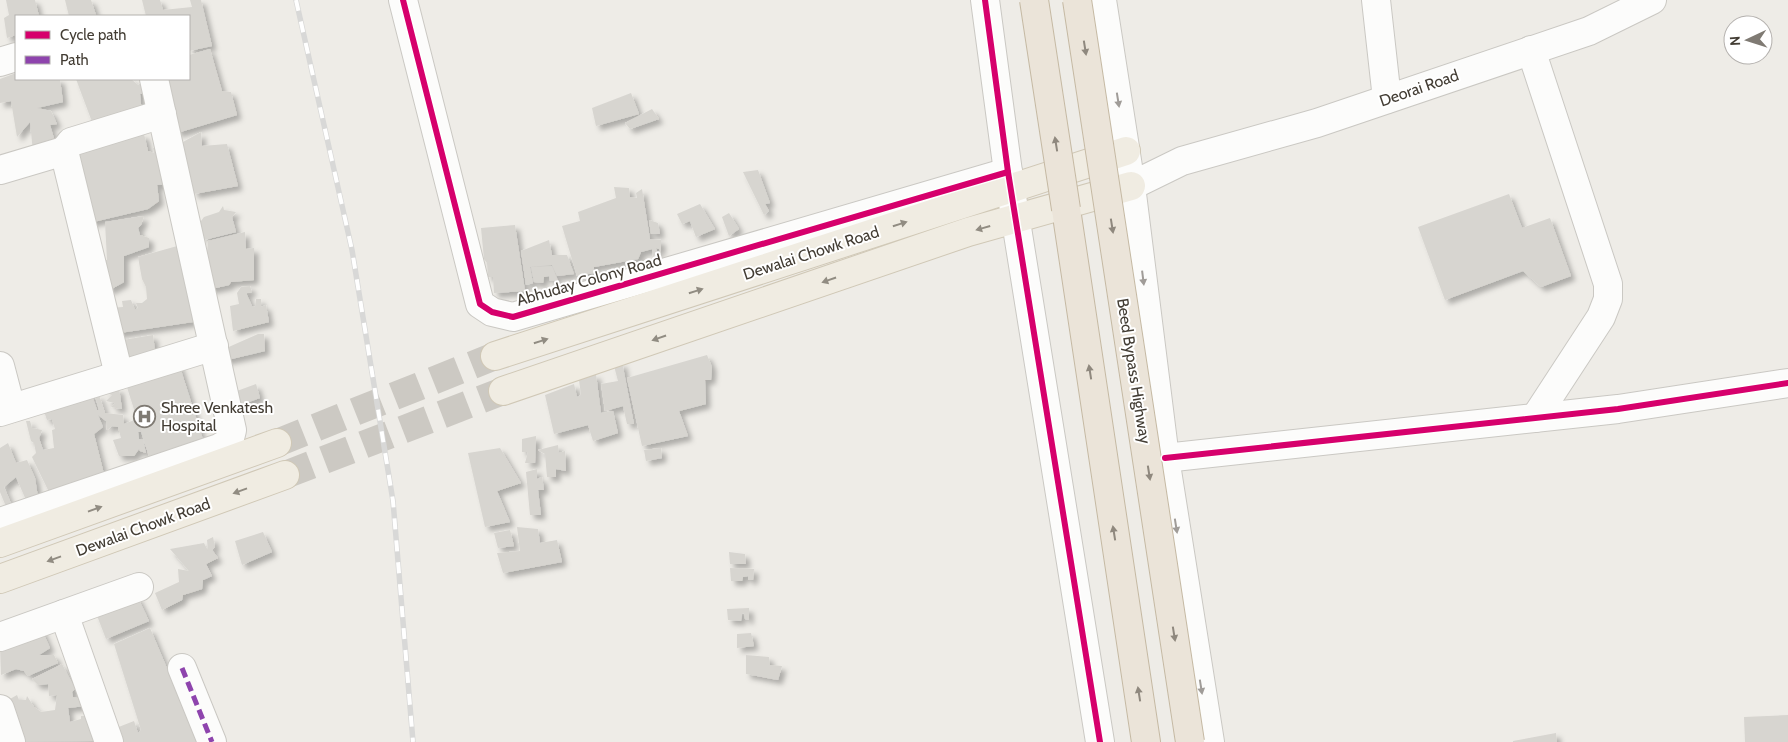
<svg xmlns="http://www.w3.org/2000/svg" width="1788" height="742" font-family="Cabin,sans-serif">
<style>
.building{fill:#d7d5d0;filter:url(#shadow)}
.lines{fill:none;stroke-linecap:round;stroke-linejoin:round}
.major-tunnel{stroke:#ccc9c3;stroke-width:28;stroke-dasharray:28 14;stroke-linecap:butt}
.minor-casing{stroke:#cac8c3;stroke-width:30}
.major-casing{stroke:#d0c8b6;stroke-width:30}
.highway-casing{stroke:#c5b9a3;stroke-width:30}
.minor{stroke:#fcfcfb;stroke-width:28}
.major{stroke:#f0ece2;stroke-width:28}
.highway{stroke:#ebe4d9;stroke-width:28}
.rail-casing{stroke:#d8d8d7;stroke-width:5.5}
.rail{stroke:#fff;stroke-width:4;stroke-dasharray:11;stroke-linecap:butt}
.highway-bridge-casing{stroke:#c5b9a3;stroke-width:30;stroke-linecap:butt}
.highway-bridge{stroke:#ebe4d9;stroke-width:28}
.quiet{stroke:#8e44ad;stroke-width:5;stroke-dasharray:10 5;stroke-linecap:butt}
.cycleway-casing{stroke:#fff;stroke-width:9}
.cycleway{stroke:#d6006c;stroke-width:6}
.oneway{fill:#8f887e}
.oneway2{fill:#a09c98}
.oneway3{fill:#918c82}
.labels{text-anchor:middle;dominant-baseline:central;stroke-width:4;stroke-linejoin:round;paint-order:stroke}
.street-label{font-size:16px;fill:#433d34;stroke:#fff}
.poi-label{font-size:16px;fill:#433d34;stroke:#fff;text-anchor:start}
</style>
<defs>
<filter id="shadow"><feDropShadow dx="4.5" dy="4.5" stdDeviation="2.5" flood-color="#0004"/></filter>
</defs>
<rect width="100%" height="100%" fill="#eeece7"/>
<g class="building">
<polygon points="6,0 35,0 39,16 16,16 16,35 7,38 4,18 9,15"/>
<polygon points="65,0 91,0 96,15 69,16"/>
<polygon points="142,0 160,0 163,10 192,7 190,0 201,0 212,46 189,51 189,16 146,16"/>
<polygon points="210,49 222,91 231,92 237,115 177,133 161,79 189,79 189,55"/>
<polygon points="16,73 16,79 60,79 63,102 37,108 51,111 57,124 50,125 56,145 33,152 30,122 17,137 11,101 0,103 0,79"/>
<polygon points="76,79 131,79 138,85 147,80 151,93 140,94 142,113 94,127"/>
<polygon points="631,93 639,114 596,126 592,108"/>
<polygon points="652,109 659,119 630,129 625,123"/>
<polygon points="201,132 202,146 227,144 238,186 194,194 183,142"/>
<polygon points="144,134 148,151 154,153 153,148 162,147 168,184 157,185 159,201 148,209 89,223 71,151"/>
<polygon points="758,170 770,203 765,204 769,211 764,215 743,172"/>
<polygon points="614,187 629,188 630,197 637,198 636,193 642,189 650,239 661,240 661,254 659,249 656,248 658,254 653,256 652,249 641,252 638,259 594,267 594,273 577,276 562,226 580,221 578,212 616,198"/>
<polygon points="1509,194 1522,228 1550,218 1571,276 1541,287 1523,271 1445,300 1418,227"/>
<polygon points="700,204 715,229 696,237 690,221 682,224 677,214"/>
<polygon points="223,206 224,210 236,212 232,217 236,232 204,240 201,230 198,229 201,221 204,217 219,212"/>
<polygon points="729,213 739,229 729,236 722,217"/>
<polygon points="144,216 141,225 138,228 140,235 149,238 149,247 124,256 124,282 108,291 99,260 107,260 105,222"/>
<polygon points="649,220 658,223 660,234 651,234"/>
<polygon points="515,225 525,291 494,293 493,277 488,277 487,263 484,259 481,228"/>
<polygon points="245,232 246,249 254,248 254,280 231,282 229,285 207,290 206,265 208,241"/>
<polygon points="549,240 552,255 567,255 574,274 557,276 552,265 530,267 533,283 526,285 521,251"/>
<polygon points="188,243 193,322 113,334 110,308 123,307 122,301 131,300 135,310 138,308 136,303 142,303 147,299 146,287 142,279 138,257"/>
<polygon points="552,266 558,281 550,281 549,276 544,277 543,283 534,282 531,267"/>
<polygon points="250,286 252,292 246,293 252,306 255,307 256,299 261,299 261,307 266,305 269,322 233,331 230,306 239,304 237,293 241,287"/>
<polygon points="258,334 264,334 265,351 223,361 222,350"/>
<polygon points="153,335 155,351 122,358 117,341"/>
<polygon points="707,355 712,367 711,380 705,380 706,404 679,411 688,436 642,446 627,378"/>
<polygon points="622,362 634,424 627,424 623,406 605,411 601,384 618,381 614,366"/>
<polygon points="179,364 206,449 152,466 125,381"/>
<polygon points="596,374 601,413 613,411 618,433 593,441 588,425 554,434 545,395 574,384 577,397 581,395 579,380"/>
<polygon points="256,384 260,398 240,405 237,391"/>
<polygon points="119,388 122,409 111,407 115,403 106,401 112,395 104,392"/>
<polygon points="90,390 97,410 99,410 95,396 99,395 105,413 123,415 124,424 137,419 141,432 138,432 139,439 143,440 146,453 140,451 139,449 134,456 119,456 113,440 121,438 118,427 112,426 107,430 106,421 98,415 103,427 94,434 104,474 50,494 32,457 36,453 34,443 31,441 26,421 30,421 32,428 42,430 39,438 43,450 54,448 52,430 55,429 52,419 47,420 42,405"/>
<polygon points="536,436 535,463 525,463 528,452 522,452 522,439"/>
<polygon points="8,443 16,463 27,460 35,478 38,497 26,500 16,477 4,487 13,508 7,509 0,492 0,448"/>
<polygon points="558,445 559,453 565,451 566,471 556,469 556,477 547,477 545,454 538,450"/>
<polygon points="500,448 521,483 497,491 510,522 485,527 468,453"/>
<polygon points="661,448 662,458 646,461 644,450"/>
<polygon points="537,469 537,479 542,477 544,490 538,490 541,515 530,515 526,472"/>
<polygon points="517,527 538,529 540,543 557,540 562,562 503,573 497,553 520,551"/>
<polygon points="510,530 514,546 498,548 494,533"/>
<polygon points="263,532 272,552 242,565 235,541"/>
<polygon points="213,537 215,547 212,550 218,558 206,564 212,576 203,580 202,589 183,595 182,600 162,610 155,593 179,582 178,569 189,571 170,549 204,543 208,551 207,540"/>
<polygon points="729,552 745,554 746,564 730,564"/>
<polygon points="730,568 754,569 753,580 748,580 748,576 743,577 742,581 731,581"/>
<polygon points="137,596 149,621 106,639 96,613"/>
<polygon points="749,608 749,620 745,619 744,613 742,614 741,621 728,620 727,609"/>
<polygon points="41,628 50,648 39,655 54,655 58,663 28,676 24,671 16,669 1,675 0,646"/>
<polygon points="150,628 198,742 117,742 111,730 134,721 138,733 141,730 114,644"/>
<polygon points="751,633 754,646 737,648 737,634"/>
<polygon points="746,655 769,657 770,665 782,666 778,680 746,674"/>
<polygon points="62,664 75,689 72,692 73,697 80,699 85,706 68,708 70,722 81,719 81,716 87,716 97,741 17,742 3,703 17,695 19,700 26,700 27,696 34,707 41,712 55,710 57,695 49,696 48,684 38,685 32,679"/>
<polygon points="1788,715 1788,742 1745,742 1744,717"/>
<polygon points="1556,733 1557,742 1513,742 1513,741"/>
</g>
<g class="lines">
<g class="major-tunnel">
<polyline points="277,443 495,356"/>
<polyline points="285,475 503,391"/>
</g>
<defs>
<g id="minor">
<polyline points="403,0 480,304 492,312 513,317 1008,172"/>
<polyline points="985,0 1008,172 1100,742"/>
<polyline points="1102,0 1131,186 1165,458 1210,742"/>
<polyline points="1376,0 1387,99"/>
<polyline points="1531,50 1608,284 1608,299 1601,317 1535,418"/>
<polyline points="0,62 16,57"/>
<polyline points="64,151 71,142 162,114"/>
<polyline points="0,170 64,151 119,375"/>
<polyline points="1131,186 1182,161 1317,123 1589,31 1652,0"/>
<polyline points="0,366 11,408"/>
<polyline points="0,412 214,346"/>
<polyline points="1165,458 1618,409 1788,383"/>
<polyline points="0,522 219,448 229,442 232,430 154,79"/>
<polyline points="64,614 109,742"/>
<polyline points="0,637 139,587"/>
<polyline points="182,668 212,742"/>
<polyline points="0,709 11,742"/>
</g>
<g id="major">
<polyline points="495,356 1126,151"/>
<polyline points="503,391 968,232 1131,186"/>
<polyline points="0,543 277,443"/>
<polyline points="0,579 285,475"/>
</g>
<polyline id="highway" points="1066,209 1146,742"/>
</defs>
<use href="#minor" class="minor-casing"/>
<use href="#major" class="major-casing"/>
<use href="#highway" class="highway-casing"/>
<use href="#minor" class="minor"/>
<use href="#major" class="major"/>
<use href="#highway" class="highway"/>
<defs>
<polyline id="rail" points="296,0 352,250 393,501 413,742"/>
</defs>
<use href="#rail" class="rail-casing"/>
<use href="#rail" class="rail"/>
<defs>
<g id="highway-bridge">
<polyline points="1034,0 1066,209"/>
<polyline points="1077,0 1190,742"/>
</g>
</defs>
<use href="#highway-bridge" class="highway-bridge-casing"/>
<use href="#highway-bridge" class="highway-bridge"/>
<polyline class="quiet" points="182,668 212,742"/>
<defs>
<g id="cycleway">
<polyline points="403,0 480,304 492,312 513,317 1008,172"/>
<polyline points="985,0 1008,172 1100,742"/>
<polyline points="1165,458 1618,409 1788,383"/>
</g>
</defs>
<use href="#cycleway" class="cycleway-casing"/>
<use href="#cycleway" class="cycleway"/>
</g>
<defs><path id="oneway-solid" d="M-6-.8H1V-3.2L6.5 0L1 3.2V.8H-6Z" transform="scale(1.25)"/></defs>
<g class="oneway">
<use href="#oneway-solid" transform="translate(1085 48) rotate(81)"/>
<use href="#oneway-solid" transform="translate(1056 144) rotate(-99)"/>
<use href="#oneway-solid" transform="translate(1112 226) rotate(81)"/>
<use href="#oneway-solid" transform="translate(1090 372) rotate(-99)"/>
<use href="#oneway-solid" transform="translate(1149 473) rotate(81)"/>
<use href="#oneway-solid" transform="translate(1114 533) rotate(-99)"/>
<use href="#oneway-solid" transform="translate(1174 634) rotate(81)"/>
<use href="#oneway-solid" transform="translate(1139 694) rotate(-99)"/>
</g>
<g class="oneway2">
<use href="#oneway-solid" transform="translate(1118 100) rotate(81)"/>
<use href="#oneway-solid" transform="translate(1143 278) rotate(83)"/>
<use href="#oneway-solid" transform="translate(1176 526) rotate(81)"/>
<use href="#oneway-solid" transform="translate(1201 687) rotate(81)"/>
</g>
<g class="oneway3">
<use href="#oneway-solid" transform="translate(900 224) rotate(-18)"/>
<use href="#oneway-solid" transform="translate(983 228) rotate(164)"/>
<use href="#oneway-solid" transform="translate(829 280) rotate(161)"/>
<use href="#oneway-solid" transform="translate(696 291) rotate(-18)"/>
<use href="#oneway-solid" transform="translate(659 338) rotate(161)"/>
<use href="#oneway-solid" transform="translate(541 341) rotate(-18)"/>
<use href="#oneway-solid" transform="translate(240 491) rotate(160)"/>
<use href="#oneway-solid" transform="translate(95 509) rotate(-20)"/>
<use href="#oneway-solid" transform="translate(54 559) rotate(160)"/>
</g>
<defs>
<symbol id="hospital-ring" viewBox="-11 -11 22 22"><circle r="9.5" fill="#fff" stroke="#7f7a73" stroke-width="1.5"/><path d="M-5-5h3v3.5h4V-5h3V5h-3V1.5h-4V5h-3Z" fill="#7f7a73"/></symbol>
</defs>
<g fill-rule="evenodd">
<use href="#hospital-ring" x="132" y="404" width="25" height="25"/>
</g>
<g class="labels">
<g class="street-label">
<text transform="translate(1419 88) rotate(-19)">Deorai Road</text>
<text transform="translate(811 253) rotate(-18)">Dewalai Chowk Road</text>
<text transform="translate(589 280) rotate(-16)">Abhuday Colony Road</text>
<text transform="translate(1134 371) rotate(81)">Beed Bypass Highway</text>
<text transform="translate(143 527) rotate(-20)">Dewalai Chowk Road</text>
</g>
<g class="poi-label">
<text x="161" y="407">Shree Venkatesh<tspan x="161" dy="18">Hospital</tspan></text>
</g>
</g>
<rect x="15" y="15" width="175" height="65" fill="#ffffff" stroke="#b4b1ae"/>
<rect x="25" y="31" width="25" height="8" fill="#d6006c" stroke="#b4b1ae"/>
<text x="60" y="40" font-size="15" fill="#433d34">Cycle path</text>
<rect x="25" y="56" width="25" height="8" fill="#8e44ad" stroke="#b4b1ae"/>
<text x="60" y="65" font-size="15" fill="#433d34">Path</text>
<g transform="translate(1748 40) rotate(266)"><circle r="24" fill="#ffffff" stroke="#b4b1ae"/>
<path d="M0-4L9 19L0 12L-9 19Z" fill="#7f7a73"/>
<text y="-8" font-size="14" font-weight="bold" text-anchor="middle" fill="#433d34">N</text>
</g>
</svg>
